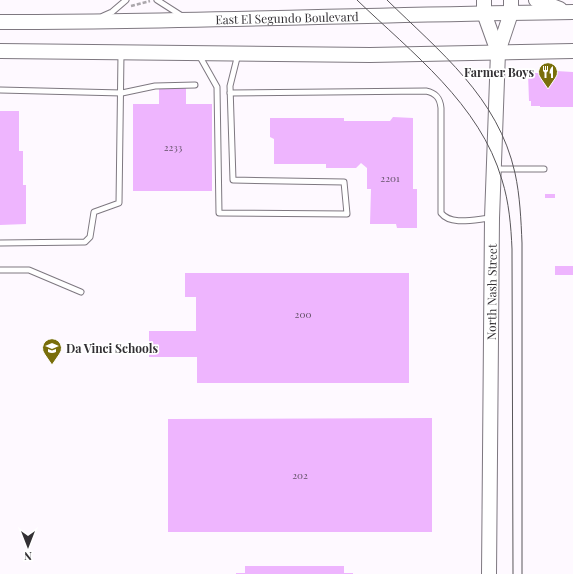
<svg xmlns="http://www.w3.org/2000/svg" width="573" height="574" font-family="'Playfair Display',serif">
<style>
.building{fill:#eeb5fe}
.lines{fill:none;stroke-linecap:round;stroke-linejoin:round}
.lane-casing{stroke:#7e7880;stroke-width:7}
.secondary-casing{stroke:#7e7880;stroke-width:16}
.path{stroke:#aba7ac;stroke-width:2.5;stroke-dasharray:4 2;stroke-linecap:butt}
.lane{stroke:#fff;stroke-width:5}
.secondary{stroke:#fff;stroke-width:14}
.tram{stroke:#59565a;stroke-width:1}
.labels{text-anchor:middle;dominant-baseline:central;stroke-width:3.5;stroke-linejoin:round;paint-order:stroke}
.number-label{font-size:10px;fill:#625166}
.street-label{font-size:12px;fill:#333034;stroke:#fff}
.poi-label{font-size:12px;font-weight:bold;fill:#333034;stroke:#fff;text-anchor:end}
</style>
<rect width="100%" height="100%" fill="#fef9ff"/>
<g class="building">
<polygon points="539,70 573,72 573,107 540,107 540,106 531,106 531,101 529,101 528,73 539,73"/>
<polygon points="159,88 186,88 186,104 212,104 212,191 133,191 133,104 159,104"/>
<polygon points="0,111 19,111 19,151 23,151 23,185 26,185 26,224 0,225"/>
<polygon points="393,117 413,118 413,189 417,189 417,228 397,228 396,224 370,224 371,189 367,189 367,168 361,163 356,168 326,168 326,164 274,164 274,139 270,137 270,118 344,118 344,121 390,121"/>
<rect x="545" y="194" width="10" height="4"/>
<rect x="555" y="266" width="18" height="9"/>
<polygon points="185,273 409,273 409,383 197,383 197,357 149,357 149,331 196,331 196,297 185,297"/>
<polygon points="432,418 432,532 168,532 168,419"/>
<polygon points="245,566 344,566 344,573 353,573 353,574 236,574 236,573 245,573"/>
</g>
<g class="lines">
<defs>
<g id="lane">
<polyline points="157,0 182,16"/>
<polyline points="103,16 112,12 126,0"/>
<polyline points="199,55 217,87 219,213 347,214 344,182 233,180 230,86 238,54"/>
<polyline points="0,90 122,93 155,86 195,85"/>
<path d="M230,93L426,91C436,93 440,98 441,108V213C451,226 476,219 491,218"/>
<polyline points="495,169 544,169"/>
<polyline points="0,243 85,242 90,237 94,212 119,203 121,54"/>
<polyline points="0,270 29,270 81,292"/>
</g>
<g id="secondary">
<polyline points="484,0 484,13 498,52"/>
<polyline points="536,0 560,9"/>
<path id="s1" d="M0,22C191,22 382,14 573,12"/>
<polyline points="0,51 370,55 573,51"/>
<path id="s2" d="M489,574L492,218L498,52L511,13V0"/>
</g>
</defs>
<use href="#lane" class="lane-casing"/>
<use href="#secondary" class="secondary-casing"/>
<polyline class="path" points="131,6 150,1"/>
<use href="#lane" class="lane"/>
<use href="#secondary" class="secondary"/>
<g class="tram">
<path d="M357,0C412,53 480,104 502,180C509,202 511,226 512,249L513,574"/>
<path d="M387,0C440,52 498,97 515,173C520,196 521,220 522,243V574"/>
</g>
</g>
<defs>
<symbol id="restaurant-pin" viewBox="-11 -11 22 30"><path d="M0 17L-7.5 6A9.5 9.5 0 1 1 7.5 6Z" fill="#796e0b" stroke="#fff"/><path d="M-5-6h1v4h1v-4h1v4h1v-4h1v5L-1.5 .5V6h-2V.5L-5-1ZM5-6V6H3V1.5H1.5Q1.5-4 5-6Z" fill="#fff"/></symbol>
<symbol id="school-pin" viewBox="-11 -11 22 30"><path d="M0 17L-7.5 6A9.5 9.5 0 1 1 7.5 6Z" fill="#796e0b" stroke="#fff"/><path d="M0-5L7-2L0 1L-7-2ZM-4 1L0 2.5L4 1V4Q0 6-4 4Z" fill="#fff"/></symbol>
</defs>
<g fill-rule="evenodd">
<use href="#restaurant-pin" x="537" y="61" width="22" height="30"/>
<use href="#school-pin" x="41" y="337" width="22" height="30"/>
</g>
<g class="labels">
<g class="number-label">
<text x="173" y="147">2233</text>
<text x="390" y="178">2201</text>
<text x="303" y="314">200</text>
<text x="300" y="475">202</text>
</g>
<g class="street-label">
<text stroke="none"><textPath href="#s1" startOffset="287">East El Segundo Boulevard</textPath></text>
<text stroke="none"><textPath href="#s2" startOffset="282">North Nash Street</textPath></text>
</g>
<g class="poi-label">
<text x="534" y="72">Farmer Boys</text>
<text x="66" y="348" text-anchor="start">Da Vinci Schools</text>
</g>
</g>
<g transform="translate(28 546) rotate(180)" stroke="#ffffff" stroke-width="3" paint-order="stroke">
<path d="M0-3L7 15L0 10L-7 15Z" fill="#333034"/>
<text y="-6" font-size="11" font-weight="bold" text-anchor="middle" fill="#333034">N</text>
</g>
</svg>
